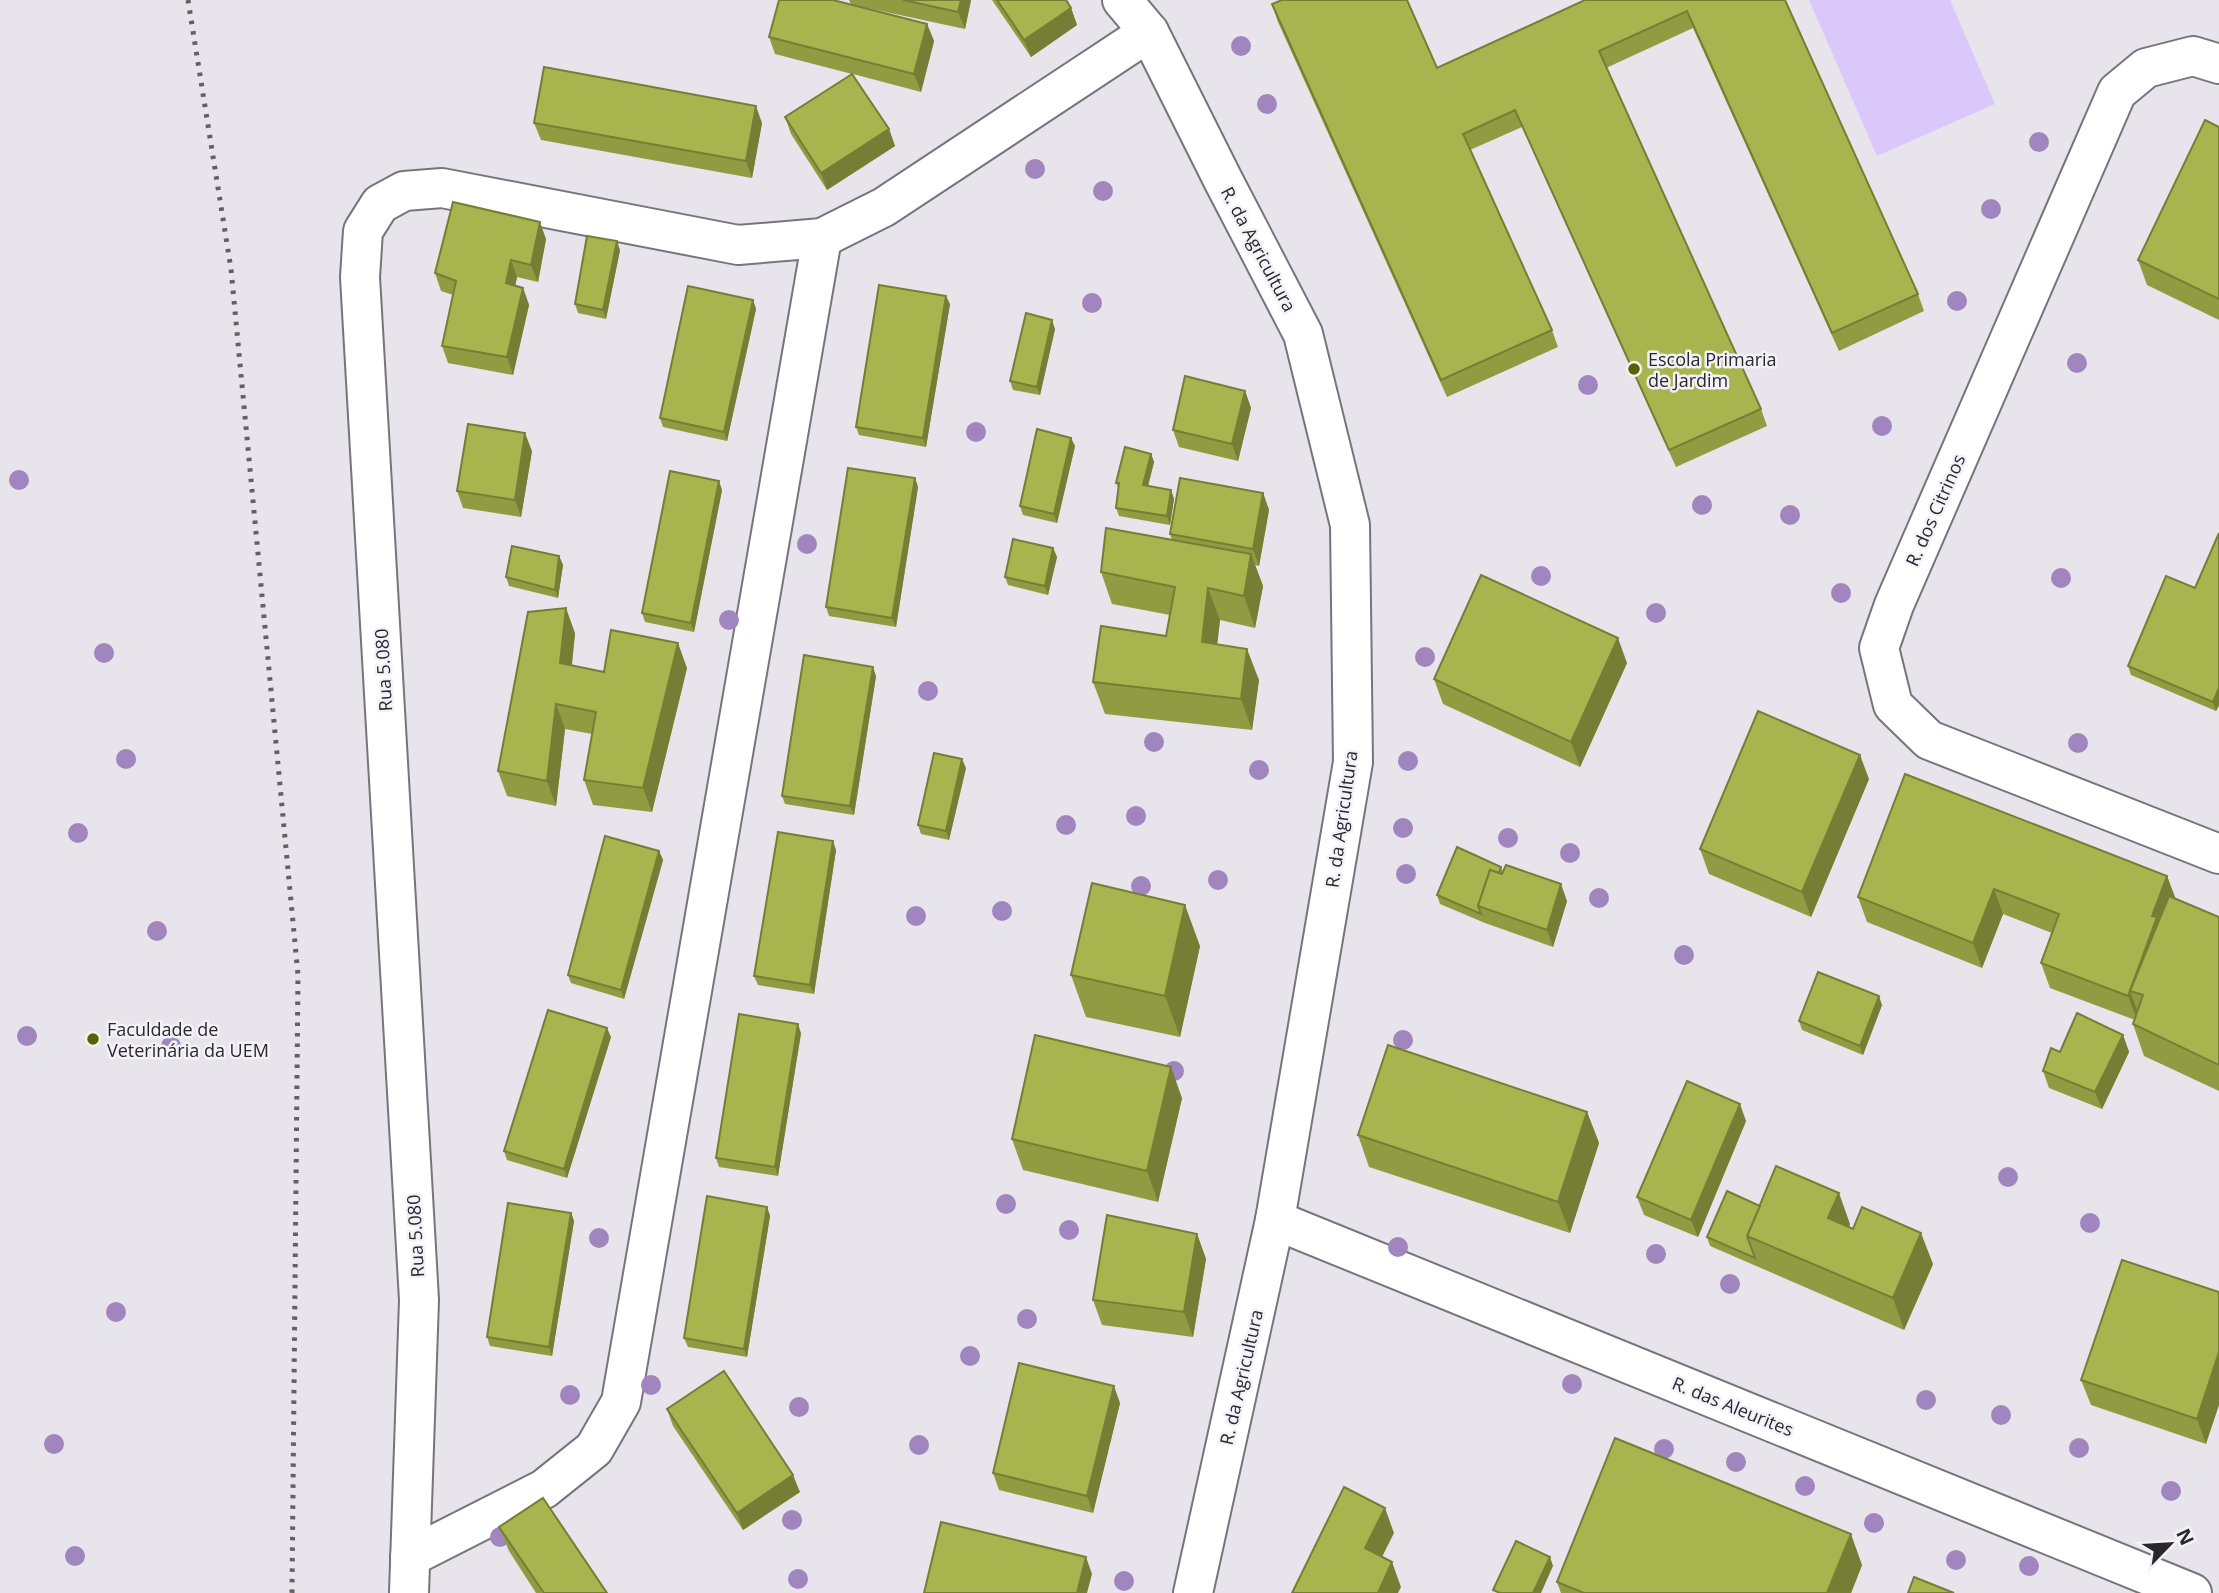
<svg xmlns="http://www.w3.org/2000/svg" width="2219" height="1593" font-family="'Open Sans',sans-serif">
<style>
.pitch{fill:#dbc8fb}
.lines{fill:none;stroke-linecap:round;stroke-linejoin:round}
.minor-casing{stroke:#77757b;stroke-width:42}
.minor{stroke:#fff;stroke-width:38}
.rail{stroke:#616164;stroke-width:5;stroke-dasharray:3.5 7;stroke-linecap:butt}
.tree{fill:#a085bf}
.wall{fill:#909b42}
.shaded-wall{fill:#767e36}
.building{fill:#a8b44d;stroke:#767e36;stroke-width:2}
.poi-dot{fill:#5a6200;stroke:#f4f2f9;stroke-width:2.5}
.labels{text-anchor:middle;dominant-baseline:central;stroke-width:5;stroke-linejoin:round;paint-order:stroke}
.street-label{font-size:18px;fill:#29292b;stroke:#f4f2f9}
.poi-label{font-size:18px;fill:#29292b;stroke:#f4f2f9;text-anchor:start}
</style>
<rect width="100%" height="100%" fill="#e7e5eb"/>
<polygon class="pitch" points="1809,0 1950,0 1995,104 1877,156"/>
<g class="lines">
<defs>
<g id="minor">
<polyline points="1122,0 1149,32 1223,180 1303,334 1350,525 1353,762 1275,1220 1193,1593"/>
<polyline points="2219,64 2193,56 2146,68 2117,92 1894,605 1879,648 1893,705 1929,740 2219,854"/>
<polyline points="1275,1220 2192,1593"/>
<polyline points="410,1557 544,1489 594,1449 621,1402 822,238"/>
<polyline points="409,1593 419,1300 360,277 363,231 380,204 404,191 442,188 738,245 822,238 884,207 1149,32"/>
</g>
</defs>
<use href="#minor" class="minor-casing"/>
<use href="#minor" class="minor"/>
<polyline class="rail" points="188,0 231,269 298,975 292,1593"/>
</g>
<g class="tree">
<circle cx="1241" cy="46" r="10"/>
<circle cx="1267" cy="104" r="10"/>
<circle cx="2039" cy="142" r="10"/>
<circle cx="1035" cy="169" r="10"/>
<circle cx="1103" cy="191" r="10"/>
<circle cx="1991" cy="209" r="10"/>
<circle cx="1957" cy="301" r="10"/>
<circle cx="1092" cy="303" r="10"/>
<circle cx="2077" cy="363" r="10"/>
<circle cx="1588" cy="385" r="10"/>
<circle cx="1882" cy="426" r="10"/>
<circle cx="976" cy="432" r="10"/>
<circle cx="19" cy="480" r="10"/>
<circle cx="1702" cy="505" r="10"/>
<circle cx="1790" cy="515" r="10"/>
<circle cx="807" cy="544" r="10"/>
<circle cx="1541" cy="576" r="10"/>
<circle cx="2061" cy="578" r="10"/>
<circle cx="1841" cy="593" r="10"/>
<circle cx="1656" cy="613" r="10"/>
<circle cx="729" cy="620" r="10"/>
<circle cx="104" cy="653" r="10"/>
<circle cx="1425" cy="657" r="10"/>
<circle cx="928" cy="691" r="10"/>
<circle cx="1154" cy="742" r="10"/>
<circle cx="2078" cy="743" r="10"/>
<circle cx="126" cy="759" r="10"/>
<circle cx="1408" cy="761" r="10"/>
<circle cx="1259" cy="770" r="10"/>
<circle cx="1136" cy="816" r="10"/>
<circle cx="1066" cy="825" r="10"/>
<circle cx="1403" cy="828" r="10"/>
<circle cx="78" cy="833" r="10"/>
<circle cx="1508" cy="838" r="10"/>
<circle cx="1570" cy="853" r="10"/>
<circle cx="1406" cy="874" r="10"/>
<circle cx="1218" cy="880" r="10"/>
<circle cx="1141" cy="886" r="10"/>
<circle cx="1599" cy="898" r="10"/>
<circle cx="1002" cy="911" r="10"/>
<circle cx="916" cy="916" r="10"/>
<circle cx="157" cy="931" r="10"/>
<circle cx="1684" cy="955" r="10"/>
<circle cx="27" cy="1036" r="10"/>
<circle cx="1403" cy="1040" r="10"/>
<circle cx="171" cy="1046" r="10"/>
<circle cx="1174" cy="1071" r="10"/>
<circle cx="2008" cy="1177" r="10"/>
<circle cx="1006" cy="1204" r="10"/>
<circle cx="2090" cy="1223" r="10"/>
<circle cx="1069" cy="1230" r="10"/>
<circle cx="599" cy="1238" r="10"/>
<circle cx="1398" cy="1247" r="10"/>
<circle cx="1656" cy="1254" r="10"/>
<circle cx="1730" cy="1284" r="10"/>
<circle cx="116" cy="1312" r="10"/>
<circle cx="1027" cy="1319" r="10"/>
<circle cx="970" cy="1356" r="10"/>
<circle cx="1572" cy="1384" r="10"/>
<circle cx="651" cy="1385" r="10"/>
<circle cx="570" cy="1395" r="10"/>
<circle cx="1926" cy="1400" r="10"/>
<circle cx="799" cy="1407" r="10"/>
<circle cx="2001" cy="1415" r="10"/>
<circle cx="54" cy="1444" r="10"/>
<circle cx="919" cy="1445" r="10"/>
<circle cx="2079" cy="1448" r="10"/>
<circle cx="1664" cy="1449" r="10"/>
<circle cx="1736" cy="1462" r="10"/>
<circle cx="1805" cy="1486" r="10"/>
<circle cx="2171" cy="1491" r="10"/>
<circle cx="792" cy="1520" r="10"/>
<circle cx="1874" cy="1523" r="10"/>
<circle cx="500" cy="1537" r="10"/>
<circle cx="75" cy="1556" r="10"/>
<circle cx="1956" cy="1560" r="10"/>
<circle cx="2029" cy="1566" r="10"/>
<circle cx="798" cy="1579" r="10"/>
<circle cx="1124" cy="1581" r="10"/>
</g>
<g class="wall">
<polygon points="849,0 971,0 965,29 853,5 927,24 934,41 921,92 853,74 889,129 895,146 827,190 791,134 785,117 852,74 775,54 769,37 851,5"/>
<polygon points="992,0 1066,0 1071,8 1077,25 1031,57"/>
<polygon points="1584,0 1785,0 1918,294 1924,311 1839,351 1693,28 1606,68 1761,409 1767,426 1676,467 1522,127 1470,150 1552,330 1558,347 1447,397 1278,22 1272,4 1437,68 1585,1"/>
<polygon points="534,123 762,123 752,178 541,140"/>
<polygon points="2219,127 2219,320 2147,285 2138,260"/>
<polygon points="546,239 538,282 517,277 515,286 523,288 529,305 513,375 448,363 442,346 453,295 441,291 435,273"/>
<polygon points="620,250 606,319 578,313 575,304"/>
<polygon points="753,300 756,309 727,441 663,427 660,418"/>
<polygon points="950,304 926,447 859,435 856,427"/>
<polygon points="1055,329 1040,395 1013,390 1010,381"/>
<polygon points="1245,391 1251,408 1238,461 1179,447 1173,430"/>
<polygon points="1075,446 1057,523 1023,515 1020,506"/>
<polygon points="532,451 521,517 463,508 457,491"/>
<polygon points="1151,454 1154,462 1148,486 1171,490 1174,499 1170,525 1119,516 1116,508 1119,489 1116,483"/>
<polygon points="915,478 918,487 896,627 829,616 826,607"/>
<polygon points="722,490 694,632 645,622 642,613"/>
<polygon points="1263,493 1269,510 1259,566 1255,565 1263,586 1255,628 1220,620 1217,644 1259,680 1252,730 1105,714 1093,682 1166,636 1170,615 1112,604 1101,572 1172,540 1170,534"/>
<polygon points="2219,533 2219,705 2216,711 2131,675 2128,666 2195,588"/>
<polygon points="1053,548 1057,557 1048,595 1008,585 1005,577"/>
<polygon points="559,556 563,565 558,598 509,586 506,577"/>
<polygon points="575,633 572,666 604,672 687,668 652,812 593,805 584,780 592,734 565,729 556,806 507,796 498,771"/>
<polygon points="1627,663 1580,767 1443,704 1434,679"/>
<polygon points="876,676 854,815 785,804 782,796"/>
<polygon points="966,768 949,840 921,834 918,825"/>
<polygon points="1869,779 1811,917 1709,874 1700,849"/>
<polygon points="836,850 814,994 758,985 754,976"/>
<polygon points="659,851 663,860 624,999 571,983 568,975"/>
<polygon points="1501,867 1503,872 1567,901 1553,947 1485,923 1440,904 1437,895"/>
<polygon points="2167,876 2176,899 2219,917 2219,1091 2144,1056 2133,1024 2135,1020 2050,988 2041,963 2052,933 2003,914 1982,968 1867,922 1858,897"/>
<polygon points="1200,946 1180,1037 1086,1017 1071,975"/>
<polygon points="1882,1005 1863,1055 1802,1030 1799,1021"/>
<polygon points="801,1033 778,1176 719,1167 716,1158"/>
<polygon points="2123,1035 2129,1052 2102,1109 2049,1088 2043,1071 2060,1052"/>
<polygon points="611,1037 567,1178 507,1160 504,1151"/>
<polygon points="1182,1098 1158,1202 1023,1170 1012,1139"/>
<polygon points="1587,1112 1599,1143 1570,1233 1369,1167 1358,1135"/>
<polygon points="1746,1121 1698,1237 1644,1215 1637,1197"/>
<polygon points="1760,1206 1850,1224 1849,1227 1933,1264 1904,1330 1710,1246 1707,1237"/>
<polygon points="767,1207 770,1216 747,1357 688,1347 684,1338"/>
<polygon points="571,1213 574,1221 552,1356 490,1346 487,1337"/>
<polygon points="1197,1234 1206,1259 1193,1337 1102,1325 1093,1300"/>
<polygon points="2219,1292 2206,1444 2091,1405 2081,1380"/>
<polygon points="1120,1403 1093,1513 999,1490 993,1473"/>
<polygon points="667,1409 800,1492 743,1530 673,1426"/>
<polygon points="499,1527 607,1593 536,1593 509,1551"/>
<polygon points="1862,1565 1851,1593 1561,1593 1557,1582"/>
</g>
<g class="shaded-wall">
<polygon points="961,0 971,0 965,29 958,12"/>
<polygon points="1071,8 1077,25 1031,57 1024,40"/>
<polygon points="927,24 934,41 921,92 914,74"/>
<polygon points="756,106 762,123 752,178 746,161"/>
<polygon points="889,129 895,146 827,190 821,173"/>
<polygon points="540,222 546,239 538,282 531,265"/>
<polygon points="617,241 620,250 606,319 603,310"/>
<polygon points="511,260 517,277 512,300 506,283"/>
<polygon points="523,288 529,305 513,375 507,357"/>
<polygon points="946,296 950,304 926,447 923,438"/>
<polygon points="753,300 756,309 727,441 724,432"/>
<polygon points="1052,320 1055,329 1040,395 1037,387"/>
<polygon points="1245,391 1251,408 1238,461 1232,444"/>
<polygon points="525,433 532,451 521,517 515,500"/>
<polygon points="1071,438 1075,446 1057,523 1054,514"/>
<polygon points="1151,454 1154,462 1146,494 1143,485"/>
<polygon points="915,478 918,487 896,627 892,618"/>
<polygon points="719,481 722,490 694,632 691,623"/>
<polygon points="1171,490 1174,499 1170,525 1167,516"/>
<polygon points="1263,493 1269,510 1259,566 1253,549"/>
<polygon points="1053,548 1057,557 1048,595 1045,586"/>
<polygon points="1251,554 1263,586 1255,628 1244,596"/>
<polygon points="559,556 563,565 558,598 555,590"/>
<polygon points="1208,588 1220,620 1214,673 1202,642"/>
<polygon points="566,608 575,633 569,688 560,663"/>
<polygon points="1618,638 1627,663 1580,767 1571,742"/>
<polygon points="678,643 687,668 652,812 643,788"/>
<polygon points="1247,649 1259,680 1252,730 1241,699"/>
<polygon points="873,667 876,676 854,815 850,806"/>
<polygon points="2219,688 2219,705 2216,711 2213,702"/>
<polygon points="556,704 565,729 556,806 547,781"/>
<polygon points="1860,755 1869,779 1811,917 1802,892"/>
<polygon points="962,759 966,768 949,840 946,831"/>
<polygon points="833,841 836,850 814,994 810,985"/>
<polygon points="659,851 663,860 624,999 621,990"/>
<polygon points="2167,876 2176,901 2143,995 2130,991 2139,1015 2137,1020 2128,996 2152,916"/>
<polygon points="1561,884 1567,901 1553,947 1547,930"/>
<polygon points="1994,889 2003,914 1982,968 1973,943"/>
<polygon points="1185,905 1200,946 1180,1037 1165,996"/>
<polygon points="1879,996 1882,1005 1863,1055 1860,1046"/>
<polygon points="798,1024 801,1033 778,1176 775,1167"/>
<polygon points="607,1028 611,1037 567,1178 564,1169"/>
<polygon points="2123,1035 2129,1052 2102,1109 2095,1092"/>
<polygon points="1171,1067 1182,1098 1158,1202 1147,1171"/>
<polygon points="1740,1104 1746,1121 1698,1237 1691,1220"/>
<polygon points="1587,1112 1599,1143 1570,1233 1558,1202"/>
<polygon points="1839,1193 1850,1224 1839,1250 1828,1218"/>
<polygon points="767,1207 770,1216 747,1357 744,1349"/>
<polygon points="571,1213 574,1221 552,1356 549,1347"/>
<polygon points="1921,1233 1933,1264 1904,1330 1893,1298"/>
<polygon points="1197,1234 1206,1259 1193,1337 1184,1312"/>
<polygon points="2219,1352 2219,1405 2206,1444 2197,1419"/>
<polygon points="1114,1386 1120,1403 1093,1513 1087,1496"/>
<polygon points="793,1475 800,1492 743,1530 737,1513"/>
<polygon points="1385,1508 1394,1533 1374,1573 1365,1548"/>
<polygon points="1851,1534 1862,1565 1851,1593 1827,1593"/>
<polygon points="1086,1557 1092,1574 1087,1593 1077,1593"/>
<polygon points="1550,1557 1553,1566 1541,1593 1533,1593"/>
<polygon points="1392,1562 1401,1587 1398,1593 1378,1593"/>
</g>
<g class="building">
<polygon points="779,0 833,0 927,24 914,74 769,37"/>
<polygon points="903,0 961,0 958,12"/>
<polygon points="997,0 1066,0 1071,8 1024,40"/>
<polygon points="1282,0 1407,0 1437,68 1585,0 1785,0 1918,294 1832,333 1687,11 1599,51 1761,409 1669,450 1515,110 1463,134 1552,330 1441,380 1272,4"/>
<polygon points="544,67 756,106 746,161 534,123"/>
<polygon points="852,74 889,129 821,173 785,117"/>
<polygon points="2205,120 2219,127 2219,299 2138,260"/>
<polygon points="453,202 540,222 531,265 511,260 506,283 523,288 507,357 442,346 456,281 435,273"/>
<polygon points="587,236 617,241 603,310 575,304"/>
<polygon points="879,285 946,296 923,438 856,427"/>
<polygon points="688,286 753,300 724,432 660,418"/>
<polygon points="1026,313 1052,320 1037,387 1010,381"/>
<polygon points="1185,376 1245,391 1232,444 1173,430"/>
<polygon points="468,424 525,433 515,500 457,491"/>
<polygon points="1037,429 1071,438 1054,514 1020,506"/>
<polygon points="1125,447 1151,454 1143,485 1171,490 1167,516 1116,508 1119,483 1116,483"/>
<polygon points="848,468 915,478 892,618 826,607"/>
<polygon points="670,471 719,481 691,623 642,613"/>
<polygon points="1180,478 1263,493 1253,549 1170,534"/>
<polygon points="1106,528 1251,554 1244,596 1208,588 1202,642 1247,649 1241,699 1093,682 1101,626 1166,636 1175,587 1101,572"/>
<polygon points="2219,533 2219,688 2213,702 2128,666 2166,576 2195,588"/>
<polygon points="1013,539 1053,548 1045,586 1005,577"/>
<polygon points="512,546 559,556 555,590 506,577"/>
<polygon points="1481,575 1618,638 1571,742 1434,679"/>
<polygon points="566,608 560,663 604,672 611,630 678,643 643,788 584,780 596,712 556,704 547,781 498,771 528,612"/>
<polygon points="804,655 873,667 850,806 782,796"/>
<polygon points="1758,711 1860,755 1802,892 1700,849"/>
<polygon points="934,753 962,759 946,831 918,825"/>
<polygon points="1905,774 2167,876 2152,916 2157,917 2128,996 2041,963 2059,914 1994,889 1973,943 1858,897"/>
<polygon points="778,832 833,841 810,985 754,976"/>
<polygon points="605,836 659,851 621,990 568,975"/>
<polygon points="1457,847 1501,867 1499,873 1490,870 1478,906 1481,914 1437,895"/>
<polygon points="1506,865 1561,884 1547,930 1478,906 1490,870 1502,874"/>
<polygon points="1092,883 1185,905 1165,996 1071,975"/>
<polygon points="2169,896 2219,917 2219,1065 2133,1024 2143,995 2130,991"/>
<polygon points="1818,972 1879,996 1860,1046 1799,1021"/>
<polygon points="548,1010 607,1028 564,1169 504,1151"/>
<polygon points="2077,1013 2123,1035 2095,1092 2043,1071 2051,1048 2060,1052"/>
<polygon points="739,1014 798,1024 775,1167 716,1158"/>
<polygon points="1035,1035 1171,1067 1147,1171 1012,1139"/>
<polygon points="1388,1045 1587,1112 1558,1202 1358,1135"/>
<polygon points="1687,1081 1740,1104 1691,1220 1637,1197"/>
<polygon points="1776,1166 1839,1193 1828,1218 1853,1229 1862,1207 1921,1233 1893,1298 1747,1236"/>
<polygon points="1727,1191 1760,1206 1747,1236 1755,1258 1707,1237"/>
<polygon points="707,1196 767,1207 744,1349 684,1338"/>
<polygon points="508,1203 571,1213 549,1347 487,1337"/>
<polygon points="1107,1215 1197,1234 1184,1312 1093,1300"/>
<polygon points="2122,1260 2219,1292 2219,1352 2197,1419 2081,1380"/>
<polygon points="1019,1363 1114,1386 1087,1496 993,1473"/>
<polygon points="724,1371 793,1475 737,1513 667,1409"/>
<polygon points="1615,1438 1851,1534 1827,1593 1584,1593 1557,1582"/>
<polygon points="1344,1487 1385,1508 1365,1548 1392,1562 1378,1593 1292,1593"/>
<polygon points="543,1498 607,1593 544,1593 499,1527"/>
<polygon points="941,1522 1086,1557 1077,1593 924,1593"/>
<polygon points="1516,1541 1550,1557 1533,1593 1500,1593 1493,1590"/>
<polygon points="1914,1577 1954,1593 1908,1593"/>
</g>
<g class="poi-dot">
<circle cx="1634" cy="369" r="7"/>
<circle cx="93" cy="1039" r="7"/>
</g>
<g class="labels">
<g class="street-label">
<text transform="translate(1259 249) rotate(62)">R. da Agricultura</text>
<text transform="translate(1935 510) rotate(-66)">R. dos Citrinos</text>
<text transform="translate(383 670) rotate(-93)">Rua 5.080</text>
<text transform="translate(1341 819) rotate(-82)">R. da Agricultura</text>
<text transform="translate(415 1236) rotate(-93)">Rua 5.080</text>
<text transform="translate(1241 1377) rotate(-77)">R. da Agricultura</text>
<text transform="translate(1733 1406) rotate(22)">R. das Aleurites</text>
</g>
<g class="poi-label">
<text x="1648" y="359">Escola Primaria<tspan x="1648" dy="21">de Jardim</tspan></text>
<text x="107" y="1029">Faculdade de<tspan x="107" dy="21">Veterinária da UEM</tspan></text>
</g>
</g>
<g transform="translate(2170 1544) rotate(65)" stroke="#f4f2f9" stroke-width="5" paint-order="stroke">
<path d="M0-5L12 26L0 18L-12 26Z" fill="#29292b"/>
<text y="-10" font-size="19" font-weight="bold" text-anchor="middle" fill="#29292b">N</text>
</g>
</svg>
